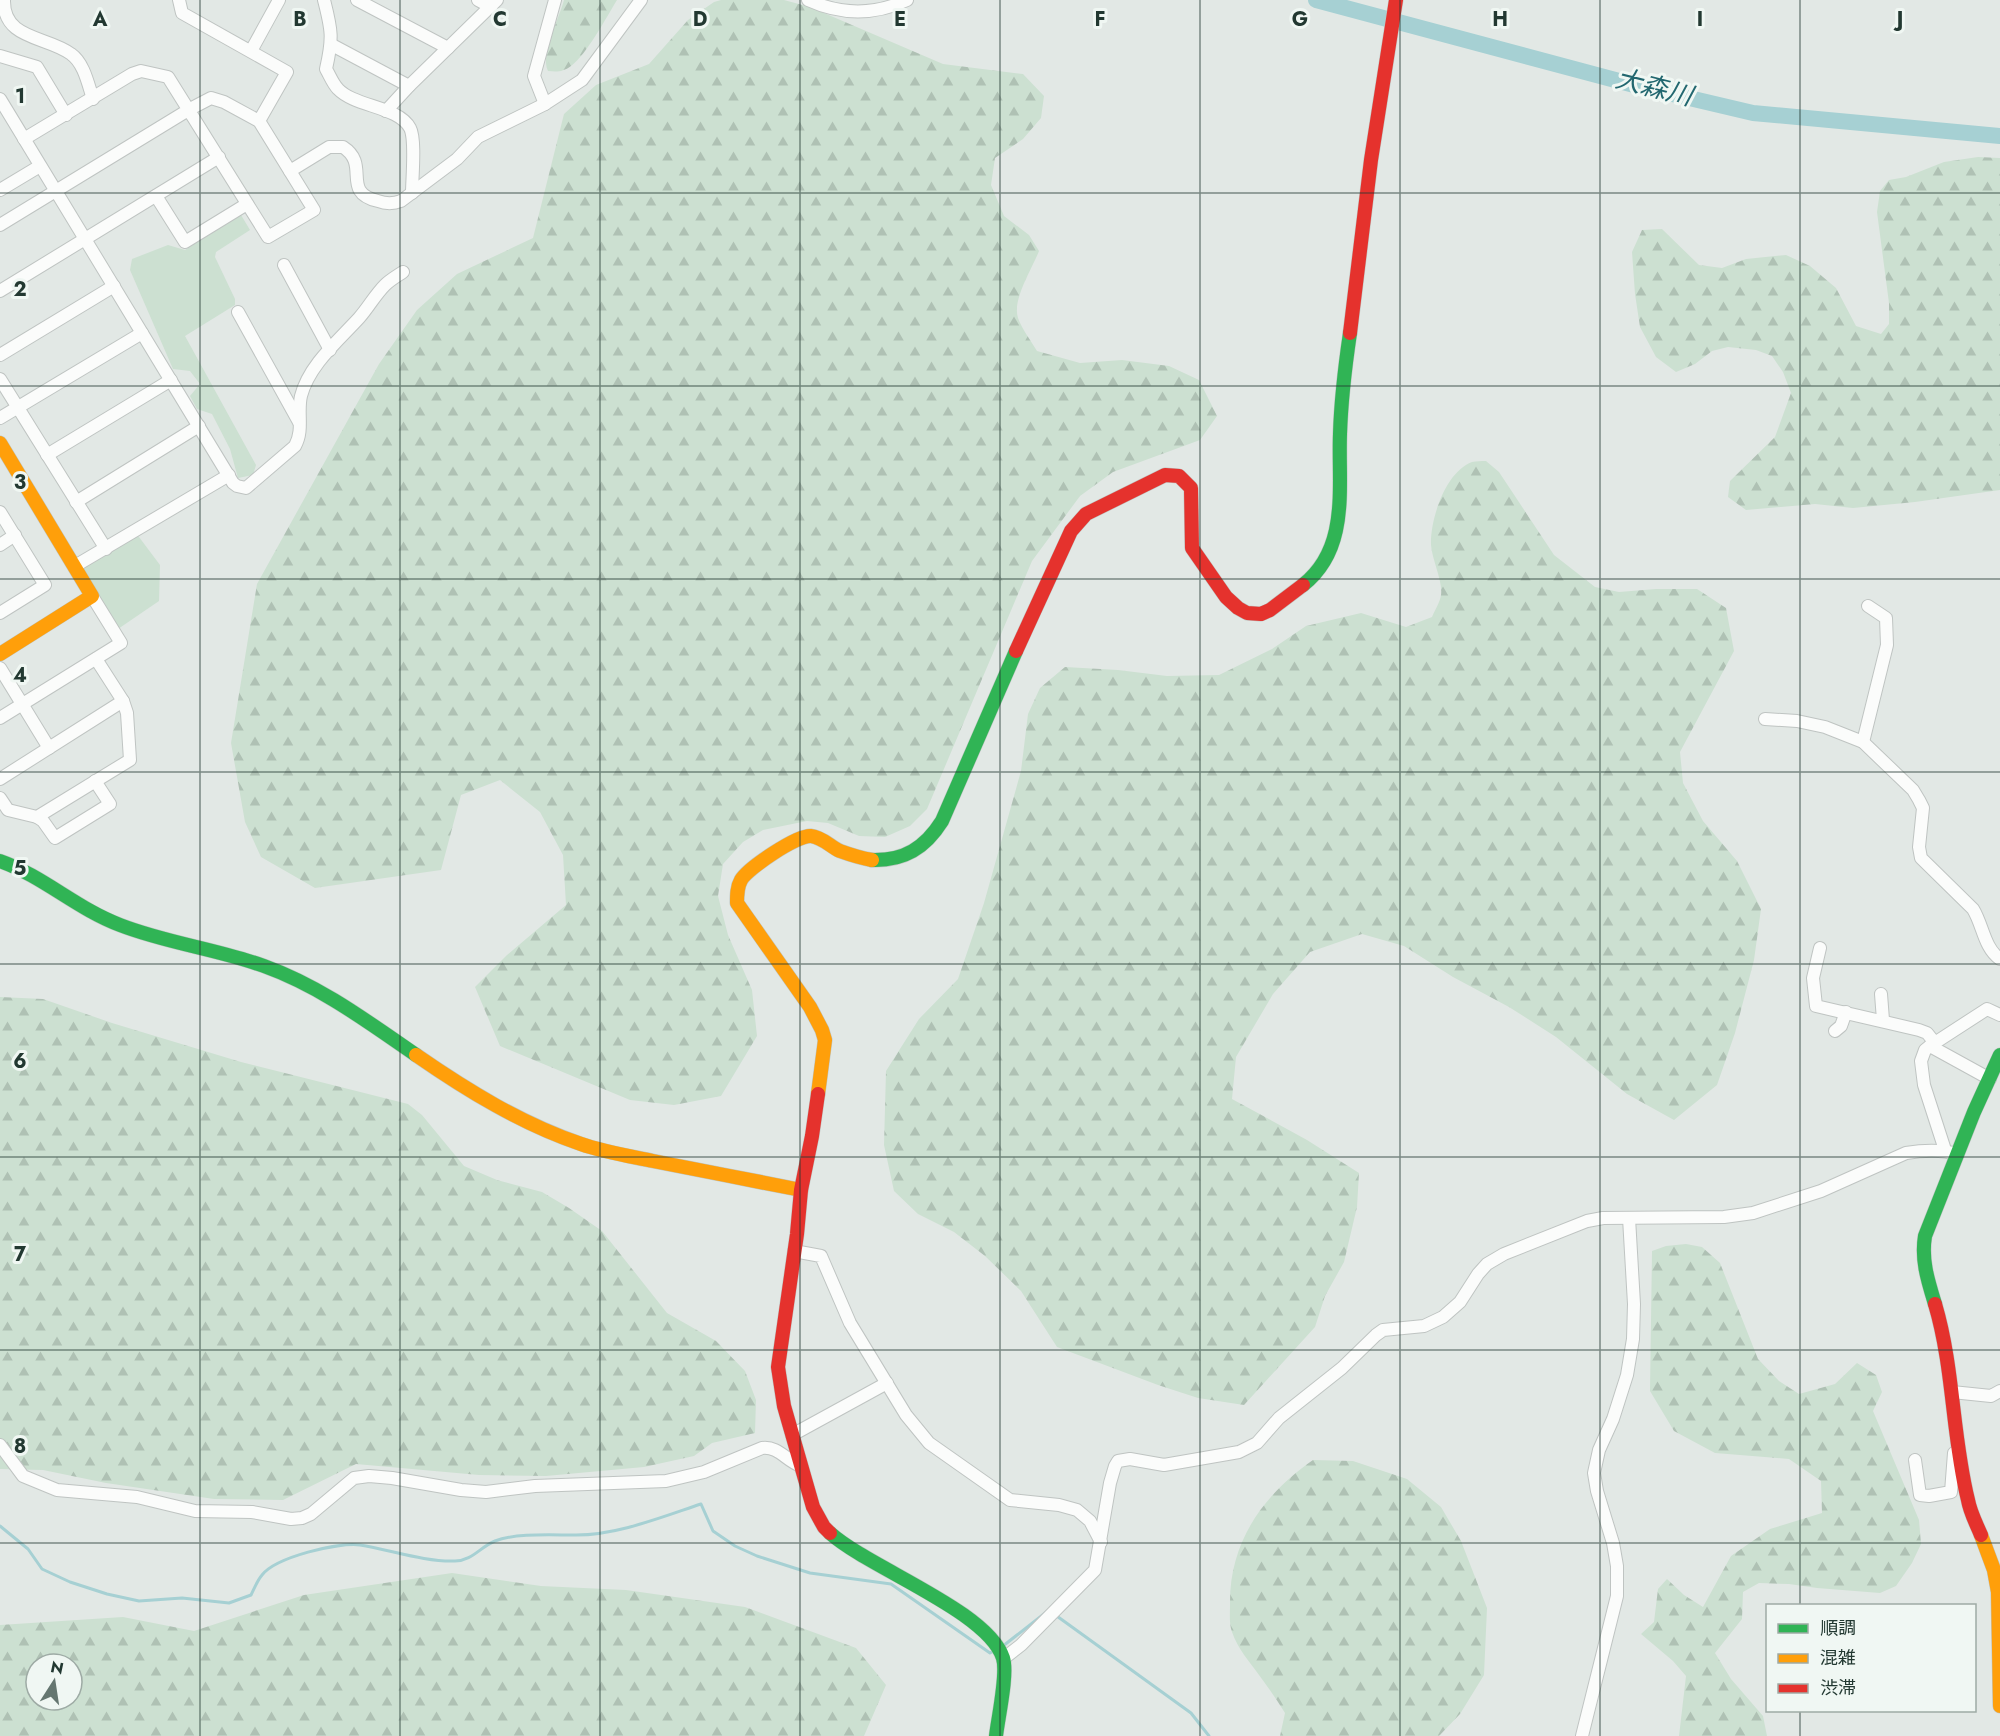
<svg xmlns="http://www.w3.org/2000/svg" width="2000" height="1736" font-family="Jost,'Noto Sans JP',sans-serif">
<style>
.green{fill:#cce0d1}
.forest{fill:url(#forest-firs);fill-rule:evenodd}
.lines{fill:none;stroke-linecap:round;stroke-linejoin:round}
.stream{stroke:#a6d0d3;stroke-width:3}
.river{stroke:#a6d0d3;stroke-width:16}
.street-casing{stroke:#bfc4c2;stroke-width:14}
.fast-casing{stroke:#bec5c2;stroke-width:15}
.slow-casing{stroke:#bec5c2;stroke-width:15}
.jam-casing{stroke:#bec5c2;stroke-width:15}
.street{stroke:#fbfcfb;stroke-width:12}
.fast{stroke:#30b455;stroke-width:14}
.slow{stroke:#ff9f0a;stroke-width:14}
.jam{stroke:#e5322d;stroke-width:14}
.grid{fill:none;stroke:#223831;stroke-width:1.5;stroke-opacity:0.55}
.labels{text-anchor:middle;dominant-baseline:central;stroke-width:6;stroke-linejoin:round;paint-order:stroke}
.water-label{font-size:26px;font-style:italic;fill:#22676f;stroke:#f0f7f3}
.grid-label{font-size:20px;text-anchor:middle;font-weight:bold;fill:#223831;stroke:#f0f7f3;stroke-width:6;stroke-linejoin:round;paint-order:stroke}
</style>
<defs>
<pattern id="forest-firs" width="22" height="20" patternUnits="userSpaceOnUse" patternTransform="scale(1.5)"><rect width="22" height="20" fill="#cce0d1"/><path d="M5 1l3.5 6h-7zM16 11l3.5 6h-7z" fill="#afc1b4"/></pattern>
</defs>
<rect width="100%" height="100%" fill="#e2e8e5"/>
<g class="green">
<polygon points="241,215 250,230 216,252 215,257 235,299 235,305 185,336 256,465 253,475 238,478 230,449 212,414 197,409 190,396 200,384 190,371 173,369 130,270 132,259 168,245 185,250"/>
<polygon points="136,533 160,565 159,601 118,629 78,567"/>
</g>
<g class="forest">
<path d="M564,0H617C606,18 587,54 571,66C563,72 557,72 548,71C540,54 559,19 564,0Z"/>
<path d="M721,0H784L810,7L943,64L1023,74L1044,96L1041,118L1023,139L995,158L991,185L1004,216L1029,235L1039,251C1032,269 1012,300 1018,318C1022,329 1031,341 1037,351L1080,363L1122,360L1169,366L1199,380L1217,416L1200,440L1113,472L1080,496L1032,561L927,809L910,826L885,837L859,836L828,823L807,821L763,830L743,842L723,864L718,896L728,935L752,990L757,1036L721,1096L674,1105L630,1100L500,1046L475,987L507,955L566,905L563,855L540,812L500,780L461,795L441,870L315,888L261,857L245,822L231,743L257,584L379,364L417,310L457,274L533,238L564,114L596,85L649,64L688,20L714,2Z"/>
<polygon points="1978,157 2000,158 2000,490 1915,502 1853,508 1815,504 1746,510 1728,497 1730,481 1775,437 1791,393 1783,372 1772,356 1756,350 1728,347 1712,351 1695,364 1676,372 1656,357 1640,327 1635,294 1632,252 1642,230 1662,229 1699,265 1722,268 1746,259 1786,255 1810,266 1836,288 1856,326 1881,334 1889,324 1889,303 1877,212 1880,191 1889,180 1906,177 1944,162"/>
<path d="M1486,461L1499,472L1554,555L1595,587L1619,592L1656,589H1697L1726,608L1734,651L1680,752L1683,783L1703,821L1737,861L1761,909L1754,960L1735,1033L1717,1085L1674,1120L1627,1094L1556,1037L1509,1007L1453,977L1404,946L1362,934L1310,952L1273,994L1236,1057L1232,1099L1307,1140L1359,1173L1357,1207L1344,1262L1325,1296L1315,1327L1244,1405L1198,1398L1158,1385L1057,1347L1021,1291L985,1256L954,1232L918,1214L894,1191L884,1145L886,1071L919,1019L958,979L984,903L1021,771L1028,714L1040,688L1065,667L1118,670L1167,676L1219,675L1272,649L1306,626L1361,613L1406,627L1432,617C1435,610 1440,602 1441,595C1443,581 1432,560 1431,545C1430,520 1445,472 1472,462C1476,461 1481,461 1486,461Z"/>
<polygon points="0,997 43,999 112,1023 241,1062 408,1104 422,1115 464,1166 497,1180 542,1192 569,1208 602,1231 667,1313 716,1341 745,1371 756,1400 755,1433 712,1443 694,1456 644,1467 546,1476 479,1475 356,1464 283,1500 214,1499 106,1483 43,1470 0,1469"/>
<polygon points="1686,1244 1702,1247 1720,1263 1758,1359 1779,1381 1799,1394 1835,1384 1857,1363 1876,1375 1882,1392 1873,1411 1919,1520 1921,1544 1912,1563 1896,1586 1880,1593 1817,1588 1789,1584 1759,1583 1743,1592 1742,1619 1715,1653 1731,1679 1763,1716 1767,1736 1679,1736 1686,1676 1673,1661 1641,1634 1654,1622 1658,1589 1667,1579 1684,1595 1703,1607 1731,1556 1770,1529 1822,1513 1821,1481 1789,1459 1715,1453 1674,1431 1650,1391 1652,1251 1666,1246"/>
<path d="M1313,1460L1353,1461L1407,1479L1441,1507L1461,1541L1487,1608L1484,1675L1460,1714L1439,1736H1280L1285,1713C1277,1700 1268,1687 1259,1675C1249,1661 1238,1649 1232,1632C1229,1624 1230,1614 1230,1605C1229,1542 1263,1495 1313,1460Z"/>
<path d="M452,1573L541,1586L626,1590L745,1607L856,1648L886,1685L864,1736H0V1625L123,1617L194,1631L304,1595ZM36,1664H72V1700H36Z"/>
</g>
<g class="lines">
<g class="stream">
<path d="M0,1526L28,1549L42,1569L70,1582L107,1594L139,1601L182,1598L229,1603L251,1595C254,1589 257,1581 262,1575C276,1557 338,1542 360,1545C391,1550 424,1562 455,1561C472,1561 480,1547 495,1541C515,1533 551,1535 573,1535C615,1536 662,1517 701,1504L713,1531L735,1546L757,1556L810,1573L891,1584L990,1653L992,1652"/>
<polyline points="1054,1614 1191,1713 1209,1736"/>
<polyline points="1003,1646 1049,1610"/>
</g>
<polyline class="river" points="1316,0 1634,85 1753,113 2000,136"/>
<defs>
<g id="street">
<path d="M4,0C3,40 47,36 71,54C84,63 88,84 93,99"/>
<polyline points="179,0 182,13 287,72 259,121"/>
<path d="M324,0C332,31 333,38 326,69C330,76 333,84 338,89C355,107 398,106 410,128C416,139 412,179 412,193"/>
<polyline points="357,0 448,48"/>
<polyline points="478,0 491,7"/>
<path d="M808,0C841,15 875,15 907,0"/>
<polyline points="332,45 409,86"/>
<polyline points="251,51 279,0"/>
<polyline points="0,56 37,67 66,115"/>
<path d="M0,99L233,483L237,486L246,488L295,446C304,430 297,413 301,396C309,365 338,341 359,318C368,308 375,295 385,285C390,280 397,276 403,272"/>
<polyline points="545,104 534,76 555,0"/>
<polyline points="386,111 409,86 497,0"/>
<path d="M290,171L329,147H343C371,165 340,192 378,201C386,204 393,204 401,201L457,159L478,137L545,104L582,80L641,0"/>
<polyline points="0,190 40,166"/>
<polyline points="156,196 185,242 247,204"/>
<polyline points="0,225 190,109 211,98 224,102 259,121 314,210 268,237 168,77 141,71 132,74 24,139"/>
<polyline points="284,265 330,350"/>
<polyline points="0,291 219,157"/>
<polyline points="238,312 299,422"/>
<polyline points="0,355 114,286"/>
<polyline points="0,379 106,549"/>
<polyline points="0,418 142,333"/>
<polyline points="47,455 171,380"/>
<polyline points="76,502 199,426"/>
<polyline points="0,512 45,585 0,613"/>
<polyline points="0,545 15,535"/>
<polyline points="75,566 229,475"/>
<polyline points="0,668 49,748"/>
<polyline points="0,718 121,643 92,596"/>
<path d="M1765,719L1797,721L1825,727L1863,742L1913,790L1919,800L1923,808L1919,847L1921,858L1973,909C1983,925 1984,948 2000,959"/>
<polyline points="1863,742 1887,645 1886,618 1868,606"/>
<polyline points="0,779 123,701"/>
<polyline points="0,798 8,810 37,817 130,760 127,713 123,701 96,659"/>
<polyline points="37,817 43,821 55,838 110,804 95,781"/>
<polyline points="1820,948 1813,978 1816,1006 1919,1030 1927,1033 1935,1043"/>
<polyline points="1881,994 1883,1020"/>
<polyline points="1835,1031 1841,1026 1846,1012"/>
<polyline points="1930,1046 1990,1079"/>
<polyline points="1945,1150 1924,1085 1921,1061 1925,1050 1930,1046 1987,1009 2000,1015"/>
<polyline points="794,1251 821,1256 850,1323 906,1415 929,1443 1010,1500 1059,1505 1077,1510 1090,1521 1101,1542"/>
<polyline points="1952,1392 1991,1396 2000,1391"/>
<polyline points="792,1435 887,1383"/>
<path d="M0,1445L23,1476L57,1490L137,1497L195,1511L252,1512L291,1519L302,1518L311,1514L354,1478L369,1476L392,1478L461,1490L486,1492L535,1486L666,1481L704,1472L762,1448C779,1446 786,1461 801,1466"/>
<polyline points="1915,1460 1920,1495 1929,1496 1951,1492 1954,1453"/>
<path d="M1003,1659L1021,1645L1095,1570L1110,1483L1115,1466L1118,1461L1130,1459L1164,1465L1239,1452L1257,1443L1279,1418L1342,1368L1376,1335L1383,1330L1424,1326L1443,1317L1460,1302L1478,1274L1487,1264L1504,1254L1587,1221L1603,1218L1724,1217L1753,1213L1821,1191L1906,1153C1924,1150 1940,1149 1957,1154"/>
<polyline points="1582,1736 1617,1596 1617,1566 1613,1543 1597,1491 1594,1473 1599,1450 1613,1419 1627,1375 1633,1339 1634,1304 1629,1218"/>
</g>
<g id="fast">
<path d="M1303,585C1350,548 1338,487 1340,434C1341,401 1345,367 1350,333"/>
<path d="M872,860C904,861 925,848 942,821L1016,651"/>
<path d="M0,861C43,876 77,909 120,925C166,943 217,949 264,966C320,986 368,1022 416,1055"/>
<path d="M1935,1304C1928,1281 1921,1260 1925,1236L1974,1112L2000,1055"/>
<path d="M830,1533C869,1568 988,1611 1003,1658C1008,1674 998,1718 996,1736"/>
</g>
<g id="slow">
<polyline points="0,443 92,596 0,654"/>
<path d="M416,1055C468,1091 522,1124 581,1144C604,1152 629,1156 653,1161C702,1171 752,1180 801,1190"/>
<path d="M818,1094L825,1040L822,1030L810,1007L737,903C737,895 737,887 741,880C748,868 797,835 811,836C822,837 831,847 840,851C851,855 861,858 872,860"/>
<polyline points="1981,1535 1994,1570 1998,1592 2000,1706"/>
</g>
<g id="jam">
<polyline points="1350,333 1371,160 1396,0"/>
<polyline points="1016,651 1071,531 1086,514 1165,475 1179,476 1191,488 1192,548 1226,597 1238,608 1247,613 1261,614 1270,610 1303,585"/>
<polyline points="818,1094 812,1136 801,1190 797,1234 778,1367 784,1406 813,1507 824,1527 830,1533"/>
<path d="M1935,1304C1954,1368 1952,1436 1968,1500C1970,1512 1976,1523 1981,1535"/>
</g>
</defs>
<use href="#street" class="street-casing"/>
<use href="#fast" class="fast-casing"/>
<use href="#slow" class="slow-casing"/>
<use href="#jam" class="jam-casing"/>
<use href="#street" class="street"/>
<use href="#fast" class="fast"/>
<use href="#slow" class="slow"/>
<use href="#jam" class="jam"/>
</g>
<path class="grid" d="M200,0V1736M400,0V1736M600,0V1736M800,0V1736M1000,0V1736M1200,0V1736M1400,0V1736M1600,0V1736M1800,0V1606M0,193H2000M0,386H2000M0,579H2000M0,772H2000M0,964H2000M0,1157H2000M0,1350H2000M0,1543H2000M1800,1710V1736"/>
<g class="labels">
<g class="water-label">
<text transform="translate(1654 87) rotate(14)">大森川</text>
</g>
</g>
<g class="grid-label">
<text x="100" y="26">A</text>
<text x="300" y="26">B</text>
<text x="500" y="26">C</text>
<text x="700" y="26">D</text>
<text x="900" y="26">E</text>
<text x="1100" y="26">F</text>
<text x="1300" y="26">G</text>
<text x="1500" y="26">H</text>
<text x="1700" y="26">I</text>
<text x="1900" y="26">J</text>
<text x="20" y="103">1</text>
<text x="20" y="296">2</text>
<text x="20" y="489">3</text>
<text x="20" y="682">4</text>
<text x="20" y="875">5</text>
<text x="20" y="1068">6</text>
<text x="20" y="1261">7</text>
<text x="20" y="1453">8</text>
</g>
<rect x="1766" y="1604" width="210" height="108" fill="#f0f7f3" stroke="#9eaba5" stroke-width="1.5"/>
<rect x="1778" y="1624" width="30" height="9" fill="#30b455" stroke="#9eaba5" stroke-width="1.5"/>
<text x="1820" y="1634" font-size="18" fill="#223831">順調</text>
<rect x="1778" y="1654" width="30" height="9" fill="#ff9f0a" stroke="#9eaba5" stroke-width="1.5"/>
<text x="1820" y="1664" font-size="18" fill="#223831">混雑</text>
<rect x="1778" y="1684" width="30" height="9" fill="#e5322d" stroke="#9eaba5" stroke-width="1.5"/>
<text x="1820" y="1694" font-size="18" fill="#223831">渋滞</text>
<g transform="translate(54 1682) rotate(12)"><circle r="28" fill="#f0f7f3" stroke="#9eaba5" stroke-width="1.5"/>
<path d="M0-4.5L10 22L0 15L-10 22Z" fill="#657670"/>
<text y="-9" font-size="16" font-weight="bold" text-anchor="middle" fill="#223831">N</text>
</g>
</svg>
